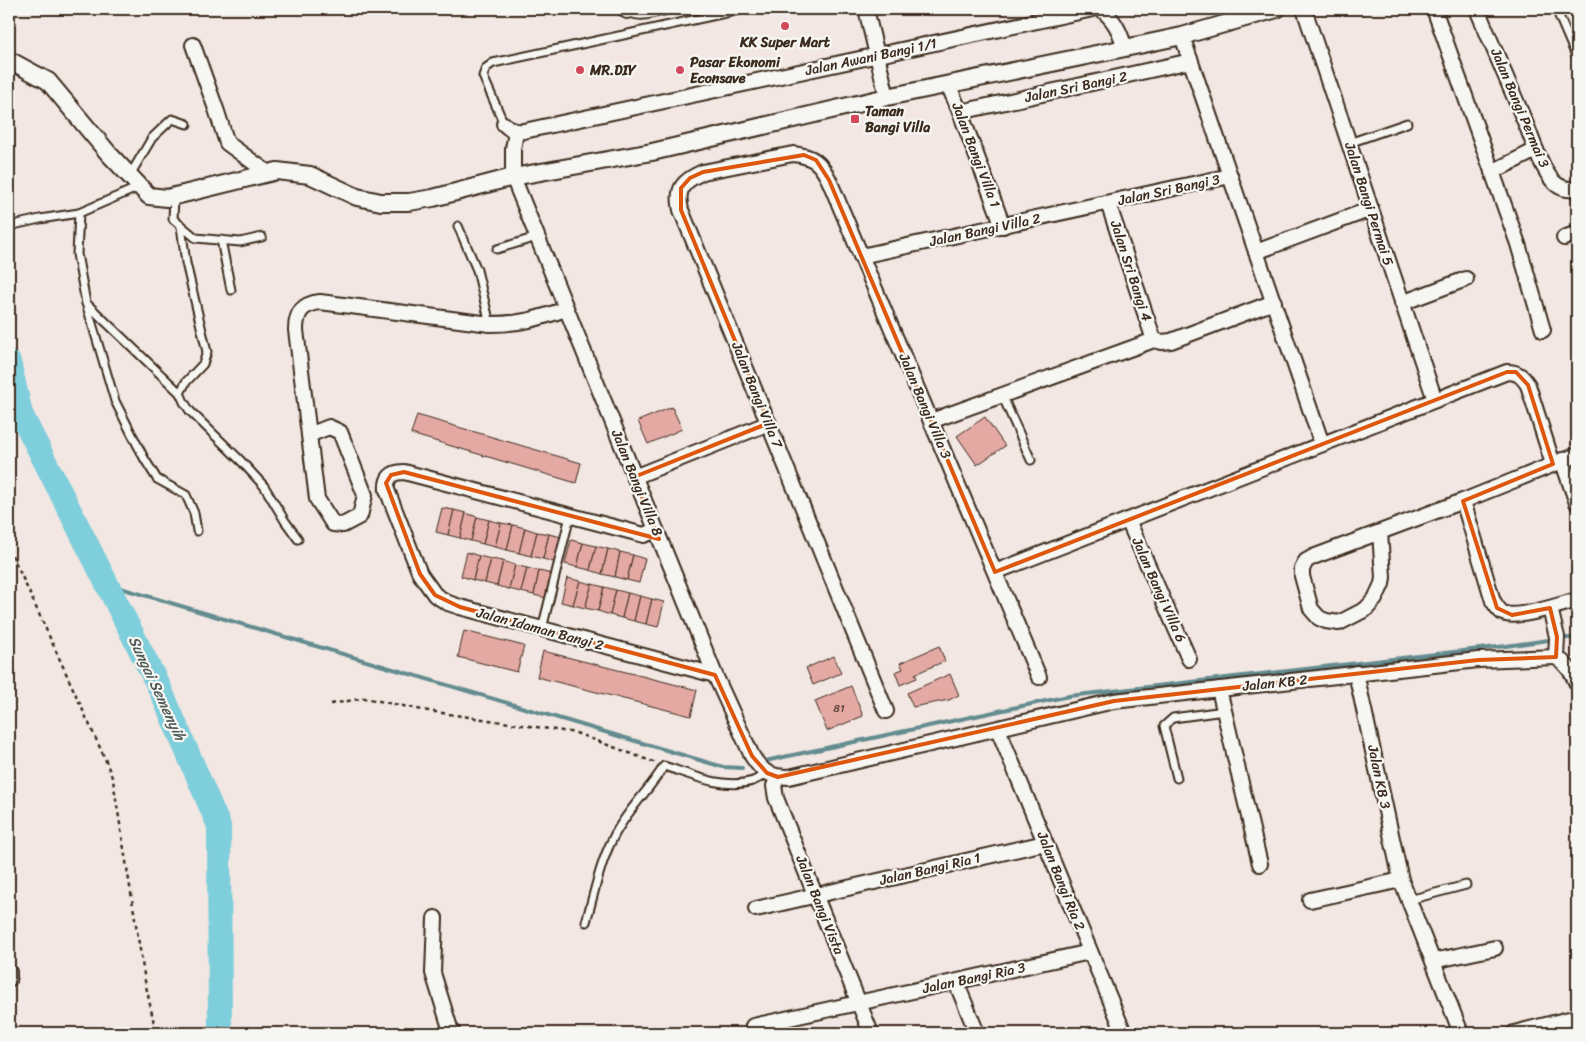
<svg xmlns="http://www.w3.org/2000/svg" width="1586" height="1042" font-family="Sriracha,sans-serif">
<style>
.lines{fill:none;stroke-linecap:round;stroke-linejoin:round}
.stream{stroke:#648c90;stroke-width:4}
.river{stroke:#7fcedc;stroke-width:24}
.building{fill:#e4a9a3;stroke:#3b2a1e}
.service-casing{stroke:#3b2a1e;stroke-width:11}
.minor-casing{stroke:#3b2a1e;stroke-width:18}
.tertiary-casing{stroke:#3b2a1e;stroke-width:20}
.path{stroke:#3b2a1e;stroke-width:2.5;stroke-dasharray:4 4;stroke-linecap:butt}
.service{stroke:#f6f6f2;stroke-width:7}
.minor{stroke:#f6f6f2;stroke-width:14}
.tertiary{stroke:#f6f6f2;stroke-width:16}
.marked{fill:none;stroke:#df570d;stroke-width:4;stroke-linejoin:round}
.poi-dot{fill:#d1495b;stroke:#f6f6f2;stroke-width:2}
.labels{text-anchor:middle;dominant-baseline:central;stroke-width:4.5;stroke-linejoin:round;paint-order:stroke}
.number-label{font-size:11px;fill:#654a3f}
.poi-label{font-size:14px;font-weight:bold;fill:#3b2a1e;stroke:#f6f6f2;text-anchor:start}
.street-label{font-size:14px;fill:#3b2a1e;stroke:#f6f6f2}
.water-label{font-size:15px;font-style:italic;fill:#4f5b57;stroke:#f6f6f2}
</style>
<rect width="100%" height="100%" fill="#f2e7e2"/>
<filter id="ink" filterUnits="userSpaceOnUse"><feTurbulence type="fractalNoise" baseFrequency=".02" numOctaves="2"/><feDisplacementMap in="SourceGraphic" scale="10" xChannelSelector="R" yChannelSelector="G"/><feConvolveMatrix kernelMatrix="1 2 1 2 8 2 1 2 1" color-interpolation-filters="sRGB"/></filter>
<g filter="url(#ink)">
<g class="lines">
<g class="stream">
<polyline points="107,584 723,767 742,768"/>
<polyline points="765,761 1069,696 1506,646 1563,638 1577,638"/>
</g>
<polyline class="river" points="9,362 21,414 161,691 219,826 220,1033"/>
</g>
<g class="building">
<polygon points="672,407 682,429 648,444 638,421"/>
<polygon points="417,415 581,463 576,483 411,434"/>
<polygon points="985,417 1005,446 977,465 957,436"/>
<polygon points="442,508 454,510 448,535 436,532"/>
<polygon points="454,510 466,513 460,538 448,535"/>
<polygon points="466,513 477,517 471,541 460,538"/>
<polygon points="477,517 489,520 483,544 471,541"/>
<polygon points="489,520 501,523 495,547 483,544"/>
<polygon points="501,523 513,525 507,550 495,547"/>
<polygon points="513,525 525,528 519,553 507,550"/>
<polygon points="525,528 537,532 531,556 519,553"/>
<polygon points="537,532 549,534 543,559 531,556"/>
<polygon points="549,534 561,537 554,562 543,559"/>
<polygon points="571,540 583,543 577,567 565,564"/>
<polygon points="583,543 596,546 590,570 577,567"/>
<polygon points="596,546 608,549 602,574 590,570"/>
<polygon points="608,549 620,552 615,577 602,574"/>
<polygon points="467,552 479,556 473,580 461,576"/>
<polygon points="620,552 633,555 627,580 615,577"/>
<polygon points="633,555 645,559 639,583 627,580"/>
<polygon points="479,556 491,559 485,583 473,580"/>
<polygon points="491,559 503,561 497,586 485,583"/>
<polygon points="503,561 515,565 509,589 497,586"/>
<polygon points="515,565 527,568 521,592 509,589"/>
<polygon points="527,568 539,571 534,595 521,592"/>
<polygon points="539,571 552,574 546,598 534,595"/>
<polygon points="567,578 580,581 573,605 561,602"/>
<polygon points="580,581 592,584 585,608 573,605"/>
<polygon points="592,584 604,587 598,611 585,608"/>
<polygon points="604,587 616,590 610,615 598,611"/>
<polygon points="616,590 628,593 622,618 610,615"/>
<polygon points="628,593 640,596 634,621 622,618"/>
<polygon points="640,596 652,599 646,624 634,621"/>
<polygon points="652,599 664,602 658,627 646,624"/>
<polygon points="464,631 524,646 517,672 458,657"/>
<polygon points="939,646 945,661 915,674 917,678 900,685 895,672 903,669 900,663"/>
<polygon points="543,651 697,690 691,716 537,677"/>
<polygon points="834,656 841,673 813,685 806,668"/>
<polygon points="950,674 959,695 949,700 913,707 907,693"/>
<polygon points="851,686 863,716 827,731 815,701"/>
</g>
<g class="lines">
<defs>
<g id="service">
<polyline points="1556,9 1577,58"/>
<path d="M627,11C640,20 657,12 671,9"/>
<polyline points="504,124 483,76 486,68 493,63 744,9"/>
<polyline points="1349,143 1407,123"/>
<polyline points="130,175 152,138 172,119 187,124"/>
<polyline points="174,197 173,219 196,238 240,242 262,237"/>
<polyline points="79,213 77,254 86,303 180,393 184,402 190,411 241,461 264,486 285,521 298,539"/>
<polyline points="9,226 40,219 79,213 139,187"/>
<polyline points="458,226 477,270 490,324"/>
<polyline points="221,240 231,290"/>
<polyline points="497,249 537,237"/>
<polyline points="86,303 115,401 144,458 157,479 186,495 194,513 197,531"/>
<polyline points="180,393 186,382 203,364 207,352 186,263 181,226"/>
<polyline points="1002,395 1031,460"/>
<polyline points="542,629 570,516"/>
<polyline points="1177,778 1164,726 1173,718 1224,711"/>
<polyline points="1409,900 1466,885"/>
<path d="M586,922C594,894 600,863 613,838C626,811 649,791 664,766C692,775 724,790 753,781C758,779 763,776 767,773"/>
</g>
<g id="minor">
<polyline points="625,9 627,11"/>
<polyline points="866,9 887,97"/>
<path d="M1101,9C1115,20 1120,32 1125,48"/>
<polyline points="1304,9 1435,400"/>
<polyline points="1434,9 1518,244 1543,330"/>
<path d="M1477,9C1494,49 1511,89 1528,129C1533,143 1545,176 1556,184C1562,189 1570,190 1577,188"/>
<polyline points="1182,36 1322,444"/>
<polyline points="193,45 216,109 227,143 268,173"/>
<polyline points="948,84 960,112 1003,226"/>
<polyline points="960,112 1191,61"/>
<path d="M504,124C510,130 515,132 524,131L1093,9"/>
<path d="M516,132L513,149V177L715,675L752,756C762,772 770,777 789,777L1114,701L1478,660L1556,657"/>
<polyline points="1492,172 1536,150"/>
<polyline points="1108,203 1154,340"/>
<polyline points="1564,238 1577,233"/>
<polyline points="1256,252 1371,209"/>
<polyline points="861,256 1230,176"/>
<polyline points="1402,303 1466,279"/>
<polyline points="931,421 1154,340 1162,342 1171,341 1274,302"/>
<polygon points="329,427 340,432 365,495 360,516 343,525 333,524 317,499 309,435"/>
<path d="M309,435L296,330C296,313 302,304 320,302L490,324C521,324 537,319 566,309"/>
<polyline points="1562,460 1577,503"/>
<polyline points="634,477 769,423"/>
<path d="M1463,501L1493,601C1496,605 1498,610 1503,613C1517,620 1562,604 1577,600"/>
<polyline points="1128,520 1189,659"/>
<path d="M656,530L644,535L404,472C391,472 386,478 387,490L420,574L435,595L448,603L460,607L715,675"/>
<polyline points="1380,532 1383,577 1382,584 1375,599 1366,609 1339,623 1326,621 1319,618 1311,609 1302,576 1302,569 1306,561 1313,557 1463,501 1577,455"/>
<path d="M995,572L1507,372C1518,372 1522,376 1528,385L1553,464"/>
<path d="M1550,608L1557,637L1556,657C1567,664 1572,672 1577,684"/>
<polyline points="1219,689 1260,864"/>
<path d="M886,711L681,210C676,188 683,181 703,172L793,154C813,156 820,162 829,180L1039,677"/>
<polyline points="998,729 1124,1033"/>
<polyline points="778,777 774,786 776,798 871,1033"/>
<polyline points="1401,880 1461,1033"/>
<polyline points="1310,900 1401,880 1356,673"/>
<polyline points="756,909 1045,843"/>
<polyline points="435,918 433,973 450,1028 453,1033"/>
<polyline points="1433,961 1495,948"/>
<polyline points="9,972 9,979"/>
<polyline points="956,982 977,1033"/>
<polyline points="753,1026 1090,952"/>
<polyline points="1514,1033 1577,1017"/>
</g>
<polyline id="tertiary" points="9,60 48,81 109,154 149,196 167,198 277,171 310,175 357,197 381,202 409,202 433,198 513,177 652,152 887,97 1125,48 1182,36 1277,9"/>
</defs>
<use href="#service" class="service-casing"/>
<use href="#minor" class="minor-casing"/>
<use href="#tertiary" class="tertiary-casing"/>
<g class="path">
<polyline points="9,548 106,761 113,780 145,981 156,1033"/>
<polyline points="331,704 365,698 422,710 576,733 656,763"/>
</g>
<use href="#service" class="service"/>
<use href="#minor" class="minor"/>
<use href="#tertiary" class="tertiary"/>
</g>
</g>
<path class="marked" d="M804,155L816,160L829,180L995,572L1507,372H1516L1528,385L1553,464L1463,501L1497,608L1512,615L1550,608L1557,637L1556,657L1478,660L1114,701L778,777L767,773L752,756L715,675L460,607L435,595L420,574L386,483L391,475L404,472L659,539L634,477L769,423L681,210V188L690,178L703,172Z"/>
<g class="poi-dot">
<circle cx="785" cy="26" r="5"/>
<circle cx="580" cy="70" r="5"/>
<circle cx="680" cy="70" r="5"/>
<rect x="850" y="114" width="10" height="10" rx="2.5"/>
</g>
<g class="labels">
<g class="number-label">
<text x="839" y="708">81</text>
</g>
<g class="poi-label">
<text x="785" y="42" text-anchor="middle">KK Super Mart</text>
<text x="690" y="62">Pasar Ekonomi<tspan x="690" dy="16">Econsave</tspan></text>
<text x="590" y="70">MR.DIY</text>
<text x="865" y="111">Taman<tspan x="865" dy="16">Bangi Villa</tspan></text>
</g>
<g class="street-label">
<text transform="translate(871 57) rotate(-12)">Jalan Awani Bangi 1/1</text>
<text transform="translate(1076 87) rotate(-12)">Jalan Sri Bangi 2</text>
<text transform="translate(1520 108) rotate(67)">Jalan Bangi Permai 3</text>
<text transform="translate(976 155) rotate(69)">Jalan Bangi Villa 1</text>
<text transform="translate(1169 190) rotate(-12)">Jalan Sri Bangi 3</text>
<text transform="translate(1369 204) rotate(72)">Jalan Bangi Permai 5</text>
<text transform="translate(985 230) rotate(-12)">Jalan Bangi Villa 2</text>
<text transform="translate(1131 271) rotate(72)">Jalan Sri Bangi 4</text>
<text transform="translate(757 395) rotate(68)">Jalan Bangi Villa 7</text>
<text transform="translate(925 406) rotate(67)">Jalan Bangi Villa 3</text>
<text transform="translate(637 483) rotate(68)">Jalan Bangi Villa 8</text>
<text transform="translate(1159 590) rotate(66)">Jalan Bangi Villa 6</text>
<text transform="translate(540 629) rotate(15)">Jalan Idaman Bangi 2</text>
<text transform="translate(1275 683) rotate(-6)">Jalan KB 2</text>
<text transform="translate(1379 777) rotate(78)">Jalan KB 3</text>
<text transform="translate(930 869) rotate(-13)">Jalan Bangi Ria 1</text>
<text transform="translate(1061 881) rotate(68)">Jalan Bangi Ria 2</text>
<text transform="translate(820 905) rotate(68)">Jalan Bangi Vista</text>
<text transform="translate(974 978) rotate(-12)">Jalan Bangi Ria 3</text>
</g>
<g class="water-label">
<text transform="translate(157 688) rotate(65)">Sungai Semenyih</text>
</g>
</g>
<rect width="1586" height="1042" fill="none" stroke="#f6f6f2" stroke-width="30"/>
<rect x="15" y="15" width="1556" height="1012" fill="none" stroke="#3b2a1e" stroke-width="2" filter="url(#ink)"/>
</svg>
